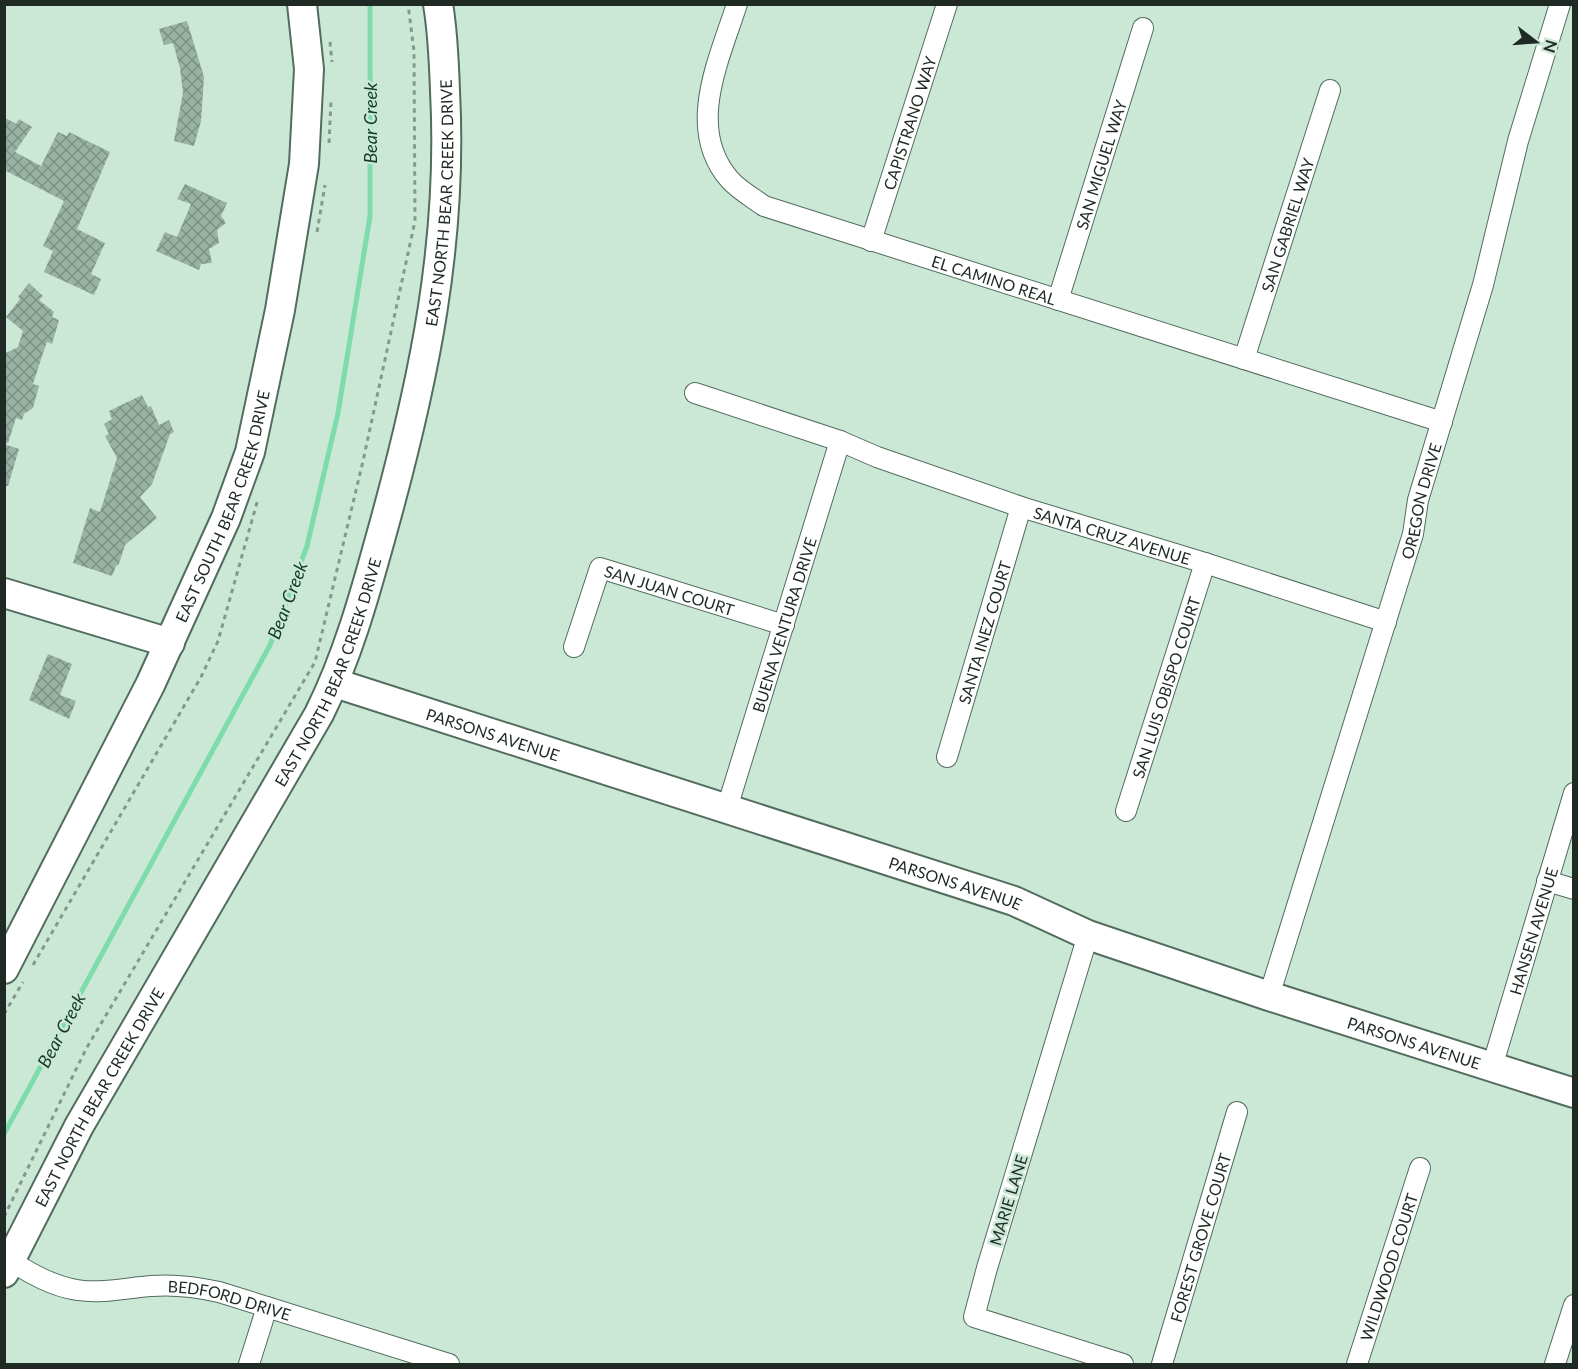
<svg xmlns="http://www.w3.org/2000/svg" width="1578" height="1369" font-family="Lato,sans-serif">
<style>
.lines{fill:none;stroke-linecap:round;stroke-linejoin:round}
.stream{stroke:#7edbab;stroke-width:5}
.building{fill:url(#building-cross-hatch)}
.street-casing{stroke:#526c5d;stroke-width:22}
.secondary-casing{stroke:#526c5d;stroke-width:32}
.path{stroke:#83998c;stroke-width:3;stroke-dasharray:4.5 4.5;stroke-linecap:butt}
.street{stroke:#fff;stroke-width:20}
.secondary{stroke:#fff;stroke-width:28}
.labels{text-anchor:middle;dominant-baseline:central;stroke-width:5;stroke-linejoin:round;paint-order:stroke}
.street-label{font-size:16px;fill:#1f2a24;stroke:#cbe8d7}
.water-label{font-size:18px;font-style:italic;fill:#123b28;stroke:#cbe8d7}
</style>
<defs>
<pattern id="building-cross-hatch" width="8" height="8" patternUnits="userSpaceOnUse" patternTransform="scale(1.5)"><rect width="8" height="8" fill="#98b3a3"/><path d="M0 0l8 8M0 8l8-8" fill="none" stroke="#7b9285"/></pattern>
</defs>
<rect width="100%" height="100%" fill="#cbe8d7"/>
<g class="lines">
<polyline class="stream" points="4,1134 270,645 307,546 338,413 370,216 370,4"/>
</g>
<g class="building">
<polygon points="187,21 204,77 201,121 194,146 174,141 183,93 180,68 173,43 164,45 159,29"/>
<polygon points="4,117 16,124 19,119 32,127 15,152 41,166 58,132 67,136 69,132 110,152 77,229 105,243 91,274 101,279 94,295 44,272 53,251 43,246 64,201 4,170"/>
<polygon points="185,184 227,203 221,216 226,223 217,230 219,243 209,249 212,263 201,264 199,270 156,251 165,232 177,237 191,204 177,199"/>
<polygon points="29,283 43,296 39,300 54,312 52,317 59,320 52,344 47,342 43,353 33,384 39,386 33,408 24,414 22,420 16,418 8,443 4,443 4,354 18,347 23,331 6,317 20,299 18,297"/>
<polygon points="142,395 148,407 151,406 159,425 169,420 174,432 170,434 152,484 140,497 157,518 125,545 119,564 116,566 112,576 73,563 90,508 100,512 117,458 105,436 109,434 104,424 112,419 109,411"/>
<polygon points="4,444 19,449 8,486 4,486"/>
<polygon points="48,654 72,664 60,695 76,701 69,719 29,700"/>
</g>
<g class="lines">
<defs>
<g id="street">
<path id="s1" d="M737,4C719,60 685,129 730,180C739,190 753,198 764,206L1442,422"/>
<path id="s2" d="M871,241L947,4"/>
<path id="s3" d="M1058,300L1143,28"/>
<path id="s4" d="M1244,359L1330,90"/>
<path id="s5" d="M695,393L840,441L877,457L1021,507L1205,563L1386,622"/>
<path id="s6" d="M574,647L600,568L784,625"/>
<path id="s7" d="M947,757L1021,507"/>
<path id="s8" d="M727,808L840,441"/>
<path id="s9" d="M1126,811L1205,563"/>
<polyline points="1547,881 1574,889"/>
<polyline points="1088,935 987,1268 974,1317 1123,1364"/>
<path id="s10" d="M1269,996L1413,534L1418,500L1483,285L1518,141L1560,4"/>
<path id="s11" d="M1492,1067L1574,793"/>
<path id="s12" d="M10,1261C32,1274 52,1286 77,1290C102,1294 126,1288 151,1286C174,1284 197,1287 219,1292L449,1364"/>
<polyline points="249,1364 267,1307"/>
<path id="s13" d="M1162,1364L1237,1112"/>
<path id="s14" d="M1357,1364L1420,1168"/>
<polyline points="1555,1364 1574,1305"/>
</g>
<g id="secondary">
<polyline points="4,593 170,643"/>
<path id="s15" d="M335,683L1014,901L1088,935L1269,996L1574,1093"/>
<path id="s16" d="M4,969L150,685L226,518L250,452L280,310L304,164L309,69L302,4"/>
<path id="s17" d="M4,1273L79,1126L319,714C349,654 366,590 384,525C424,380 453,242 445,91C444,62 443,33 438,4"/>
</g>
</defs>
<use href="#street" class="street-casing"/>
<use href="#secondary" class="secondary-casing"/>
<g class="path">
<polyline points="330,42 332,62"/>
<polyline points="329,143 331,101"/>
<polyline points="317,232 325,185"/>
<polyline points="33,965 201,677 218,641 258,499"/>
<polyline points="4,1014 23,982"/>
<polyline points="4,1217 86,1049 315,662 363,461 415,221 414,51 408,4"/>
</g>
<use href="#street" class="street"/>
<use href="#secondary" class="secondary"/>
</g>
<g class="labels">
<g class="street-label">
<text stroke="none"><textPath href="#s2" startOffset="124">CAPISTRANO WAY</textPath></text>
<text stroke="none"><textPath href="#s3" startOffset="142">SAN MIGUEL WAY</textPath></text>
<text stroke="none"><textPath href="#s17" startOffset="1170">EAST NORTH BEAR CREEK DRIVE</textPath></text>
<text stroke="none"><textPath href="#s4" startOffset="141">SAN GABRIEL WAY</textPath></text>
<text stroke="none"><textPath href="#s1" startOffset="470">EL CAMINO REAL</textPath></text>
<text stroke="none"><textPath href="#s10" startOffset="518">OREGON DRIVE</textPath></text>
<text stroke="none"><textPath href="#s16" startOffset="513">EAST SOUTH BEAR CREEK DRIVE</textPath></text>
<text stroke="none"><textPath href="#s5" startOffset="441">SANTA CRUZ AVENUE</textPath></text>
<text stroke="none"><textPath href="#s6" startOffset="156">SAN JUAN COURT</textPath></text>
<text stroke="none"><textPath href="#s8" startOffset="192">BUENA VENTURA DRIVE</textPath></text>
<text stroke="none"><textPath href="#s7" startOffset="130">SANTA INEZ COURT</textPath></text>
<text stroke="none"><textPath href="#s17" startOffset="684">EAST NORTH BEAR CREEK DRIVE</textPath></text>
<text stroke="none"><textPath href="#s9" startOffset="130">SAN LUIS OBISPO COURT</textPath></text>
<text stroke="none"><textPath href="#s15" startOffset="166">PARSONS AVENUE</textPath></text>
<text stroke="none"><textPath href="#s15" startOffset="652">PARSONS AVENUE</textPath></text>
<text stroke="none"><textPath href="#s11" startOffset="142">HANSEN AVENUE</textPath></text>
<text stroke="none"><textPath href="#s15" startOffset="1138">PARSONS AVENUE</textPath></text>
<text stroke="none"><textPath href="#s17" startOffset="200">EAST NORTH BEAR CREEK DRIVE</textPath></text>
<text transform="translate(1008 1200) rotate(-73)">MARIE LANE</text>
<text stroke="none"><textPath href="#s13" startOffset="132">FOREST GROVE COURT</textPath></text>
<text stroke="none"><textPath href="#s14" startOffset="102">WILDWOOD COURT</textPath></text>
<text stroke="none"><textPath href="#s12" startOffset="228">BEDFORD DRIVE</textPath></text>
</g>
<g class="water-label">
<text transform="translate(370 123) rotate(-90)">Bear Creek</text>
<text transform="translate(287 600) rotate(-69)">Bear Creek</text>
<text transform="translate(61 1030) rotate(-62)">Bear Creek</text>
</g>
</g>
<rect width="1578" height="1369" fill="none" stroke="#1f2a24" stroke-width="12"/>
<g transform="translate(1536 42) rotate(107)" stroke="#cbe8d7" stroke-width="4.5" paint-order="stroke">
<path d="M0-4.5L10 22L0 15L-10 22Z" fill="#1f2a24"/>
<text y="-9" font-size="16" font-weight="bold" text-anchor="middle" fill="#1f2a24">N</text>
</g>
</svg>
